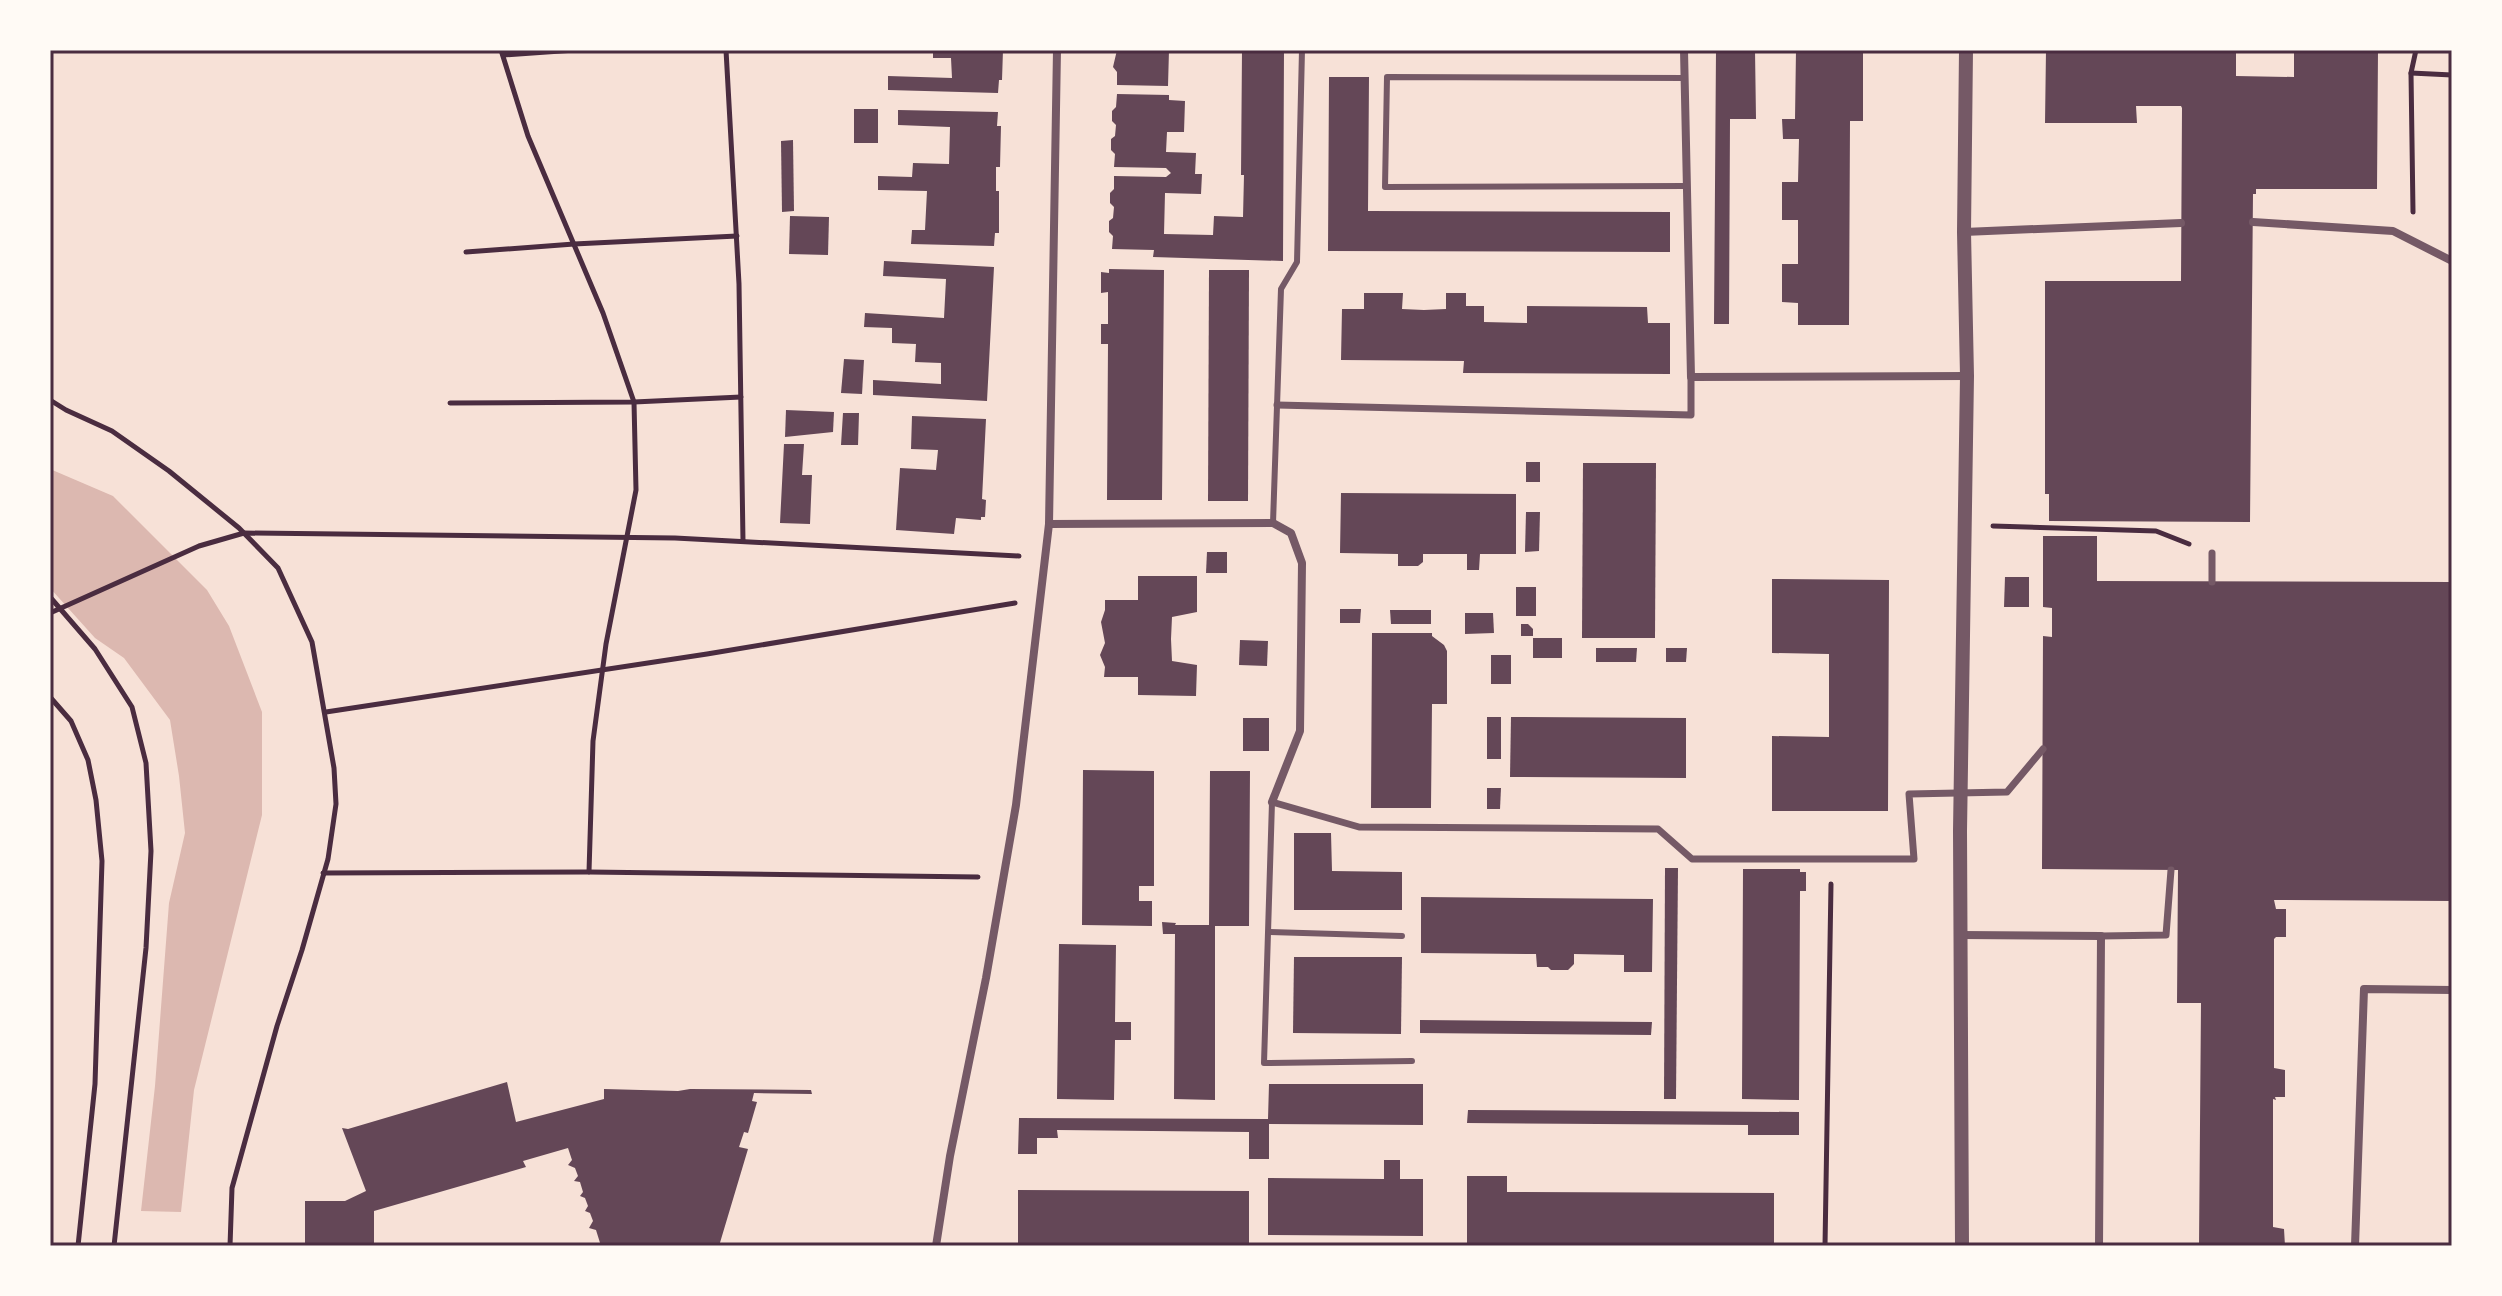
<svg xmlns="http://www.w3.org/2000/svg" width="2502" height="1296" font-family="'DejaVu Sans',sans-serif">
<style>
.water{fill:#dcb8b0}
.building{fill:#644757}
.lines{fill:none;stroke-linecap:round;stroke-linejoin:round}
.path{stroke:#4a2c40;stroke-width:5}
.service{stroke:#755966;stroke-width:6}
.pedestrian{stroke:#755966;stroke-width:7}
.minor{stroke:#755966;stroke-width:8}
.tertiary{stroke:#755966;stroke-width:14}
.neatline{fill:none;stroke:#4a2c40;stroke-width:3}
</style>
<rect width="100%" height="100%" fill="#f7e1d7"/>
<polygon class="water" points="50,469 113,496 207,590 229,626 262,712 262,815 194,1090 181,1212 141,1211 155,1086 169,903 185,833 179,776 170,720 124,658 95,638 50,588"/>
<g class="building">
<polygon points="933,50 1003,50 1002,80 999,80 998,93 888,90 888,76 952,78 951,58 933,58"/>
<polygon points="1117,50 1169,50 1168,86 1117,85 1117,72 1113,67"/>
<polygon points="1242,50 1284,50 1283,261 1153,257 1154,250 1112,249 1113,236 1109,232 1109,221 1113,218 1114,207 1110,203 1110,193 1114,189 1114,176 1166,177 1171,173 1166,168 1114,167 1115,154 1111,150 1111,139 1115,136 1116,125 1112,121 1112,111 1116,107 1117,94 1169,95 1169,100 1185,101 1184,132 1167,132 1166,152 1196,153 1195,174 1202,174 1201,194 1165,193 1164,234 1213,235 1214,216 1243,217 1244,175 1241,175"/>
<polygon points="1716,50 1755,50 1756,119 1730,119 1729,324 1714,324"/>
<polygon points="1796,50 1863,50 1863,121 1850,121 1849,325 1798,325 1798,303 1782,302 1782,264 1798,264 1798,220 1782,220 1782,182 1798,182 1799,139 1783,139 1782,119 1795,119"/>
<polygon points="2046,50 2236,50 2236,76 2294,77 2294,50 2378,50 2377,189 2256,189 2256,194 2253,194 2250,522 2049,521 2049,494 2045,494 2045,281 2181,281 2182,108 2181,106 2136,106 2137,123 2045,123"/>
<polygon points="1329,77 1369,77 1368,211 1670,212 1670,252 1328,251"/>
<rect x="854" y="109" width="24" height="34"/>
<polygon points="898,110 998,112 997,126 1001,126 1000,167 996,167 996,191 999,191 999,233 995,233 994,246 911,244 912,230 925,230 927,191 878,190 878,176 912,177 913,163 949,164 950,127 898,125"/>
<polygon points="793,140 794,211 782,212 781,141"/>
<polygon points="790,216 829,217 828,255 789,254"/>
<polygon points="884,261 994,267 987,401 873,395 873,380 941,384 941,363 915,362 916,344 892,343 892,328 864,327 865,313 944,318 946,279 883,276"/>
<polygon points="1109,269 1164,270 1162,500 1107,500 1108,344 1101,344 1101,324 1108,324 1108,292 1101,293 1101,272 1109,273"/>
<polygon points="1209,270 1249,270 1248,501 1208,501"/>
<polygon points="1364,293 1403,293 1402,309 1424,310 1446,309 1446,293 1466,293 1466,306 1484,306 1484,322 1527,323 1527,306 1647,307 1648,323 1670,323 1670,374 1463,373 1464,361 1341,360 1342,309 1364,309"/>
<polygon points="844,359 864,360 862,394 841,393"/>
<polygon points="786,410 834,412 833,432 785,437"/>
<polygon points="843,413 859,413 858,445 841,445"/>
<polygon points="912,416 986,419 982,499 986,500 985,517 981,517 981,520 956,518 954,534 896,530 900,468 936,470 938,450 911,449"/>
<polygon points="784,444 804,444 802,475 812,475 810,524 780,523"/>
<rect x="1526" y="462" width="14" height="20"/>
<polygon points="1583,463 1656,463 1655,638 1582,638"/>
<polygon points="1341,493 1516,494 1516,554 1480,554 1479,570 1467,570 1467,554 1423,554 1423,562 1418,566 1398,566 1398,554 1340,553"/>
<polygon points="1526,512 1540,512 1539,551 1525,552"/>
<polygon points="2043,536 2097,536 2097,581 2452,582 2452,901 2274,900 2276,909 2286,909 2286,937 2276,937 2274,939 2274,1068 2285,1070 2285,1097 2275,1097 2276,1100 2273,1099 2273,1227 2284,1229 2285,1246 2199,1246 2201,1003 2177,1003 2178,870 2042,869 2043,636 2052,637 2052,608 2043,607"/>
<polygon points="1207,552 1227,552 1227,573 1206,573"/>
<polygon points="1138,576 1197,576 1197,612 1172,617 1171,639 1172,661 1197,665 1196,696 1138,695 1138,677 1104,677 1105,667 1100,655 1105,643 1101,622 1105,610 1105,600 1138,600"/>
<polygon points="2005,577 2029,577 2029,607 2004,607"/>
<polygon points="1772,579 1889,580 1888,811 1772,811 1772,736 1829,737 1829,654 1772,653"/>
<rect x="1516" y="587" width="20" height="29"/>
<polygon points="1340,609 1361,609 1360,623 1340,623"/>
<polygon points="1390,610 1431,610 1431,624 1391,624"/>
<polygon points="1465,613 1493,613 1494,633 1465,634"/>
<polygon points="1521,624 1528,624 1533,629 1533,636 1521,636"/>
<polygon points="1372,633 1432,633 1432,636 1444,645 1447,651 1447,704 1432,704 1431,808 1371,808"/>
<rect x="1533" y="638" width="29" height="20"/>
<polygon points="1240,640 1268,641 1267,666 1239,665"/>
<polygon points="1596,648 1637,648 1636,662 1596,662"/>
<polygon points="1666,648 1687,648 1686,662 1666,662"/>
<rect x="1491" y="655" width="20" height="29"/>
<rect x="1487" y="717" width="14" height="42"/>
<polygon points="1511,717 1686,718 1686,778 1510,777"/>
<rect x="1243" y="718" width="26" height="33"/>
<polygon points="1083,770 1154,771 1154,886 1139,886 1139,901 1152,901 1152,926 1082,925"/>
<polygon points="1210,771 1250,771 1249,926 1215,926 1215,1100 1174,1099 1175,934 1163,934 1162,922 1176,923 1175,925 1209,925"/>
<polygon points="1487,788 1501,788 1500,809 1487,809"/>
<polygon points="1294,833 1331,833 1332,871 1402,872 1402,910 1294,910"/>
<polygon points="1665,868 1678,868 1676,1099 1664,1099"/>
<polygon points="1743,869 1800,869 1800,872 1806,872 1806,891 1800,891 1799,1100 1742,1099"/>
<polygon points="1421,897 1653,899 1652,972 1624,972 1624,955 1574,954 1574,964 1568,970 1551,970 1548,967 1537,967 1536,954 1421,953"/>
<polygon points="1059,944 1116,945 1115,1022 1131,1022 1131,1040 1115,1040 1114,1100 1057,1099"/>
<polygon points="1294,957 1402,957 1401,1034 1293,1033"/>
<polygon points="1420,1020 1652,1022 1651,1035 1420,1033"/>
<polygon points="507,1082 516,1122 604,1099 604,1089 678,1091 690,1089 811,1090 812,1094 754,1093 752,1101 757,1102 748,1133 744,1132 739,1147 748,1149 719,1246 601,1246 596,1230 589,1228 593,1221 590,1213 585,1211 588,1206 585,1198 580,1196 583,1192 580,1182 574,1181 578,1176 575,1168 568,1165 572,1160 568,1148 523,1161 526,1167 374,1211 374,1246 305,1246 305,1201 345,1201 366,1191 342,1128 348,1129"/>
<polygon points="1269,1084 1423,1084 1423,1125 1269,1124 1269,1159 1249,1159 1249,1132 1057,1130 1058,1138 1037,1138 1037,1154 1018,1154 1019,1118 1268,1119"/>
<polygon points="1468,1110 1799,1112 1799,1135 1748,1135 1748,1125 1467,1123"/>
<polygon points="1384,1160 1400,1160 1400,1179 1423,1179 1423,1236 1268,1235 1268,1178 1384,1179"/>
<polygon points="1467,1176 1507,1176 1507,1192 1774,1193 1774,1246 1467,1246"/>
<polygon points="1018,1190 1249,1191 1249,1246 1018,1246"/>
</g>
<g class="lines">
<g class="path">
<polyline points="501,50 528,136 603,313 634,402 636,490 606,644 593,741 589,872"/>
<polyline points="726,50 739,284 743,541"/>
<polyline points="503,55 575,50"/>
<polyline points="2411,73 2452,75"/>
<polyline points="2413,212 2411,73 2416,50"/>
<polyline points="466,252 574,244 737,236"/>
<polyline points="50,400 66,410 112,431 169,471 239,528 278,568 312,642 334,768 336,804 328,859 302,950 277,1026 232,1188 230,1246"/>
<polyline points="450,403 634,402 741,397"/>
<polyline points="1993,526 2156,531 2189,544"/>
<polyline points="50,597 95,649 132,707 146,763 151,851 146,948 114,1246"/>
<polyline points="50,613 199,546 244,533 675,538 1019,556"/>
<polyline points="50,697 71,721 88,760 96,800 102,861 95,1084 78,1246"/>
<polyline points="326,712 707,654 1015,603"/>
<polyline points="323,873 589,872 978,877"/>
<polyline points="1825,1246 1831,884"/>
</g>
<g class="service">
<polyline points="1684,78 1387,77 1385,187 1686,186"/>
<polyline points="1273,523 1281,289 1297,262 1302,50"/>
<polyline points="1272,802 1264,1063 1412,1061"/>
<polyline points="1269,932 1402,936"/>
</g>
<g class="pedestrian">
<polyline points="1277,405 1691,415 1691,377"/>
<polyline points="2212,553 2212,582"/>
<polyline points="1272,802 1359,827 1658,829 1692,859 1914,859 1909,794 2007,792 2043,749"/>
<polyline points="2101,936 2166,935 2171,870"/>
</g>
<g class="minor">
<polyline points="1684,50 1691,377 1967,376"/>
<polyline points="2253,222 2393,231 2452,261"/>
<polyline points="1964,232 2181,223"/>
<polyline points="1049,524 1273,523 1291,533 1302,563 1300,731 1272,802"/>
<polyline points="1962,935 2101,936 2099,1246"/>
<polyline points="936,1246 950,1156 986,978 1016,805 1049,524 1057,50"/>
<polyline points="2355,1246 2364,989 2452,990"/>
</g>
<polyline class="tertiary" points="1962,1246 1960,831 1967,376 1964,232 1966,50"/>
</g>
<rect width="2502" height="1296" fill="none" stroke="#fffaf5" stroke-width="104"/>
<rect x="52" y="52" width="2398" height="1192" class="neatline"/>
</svg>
